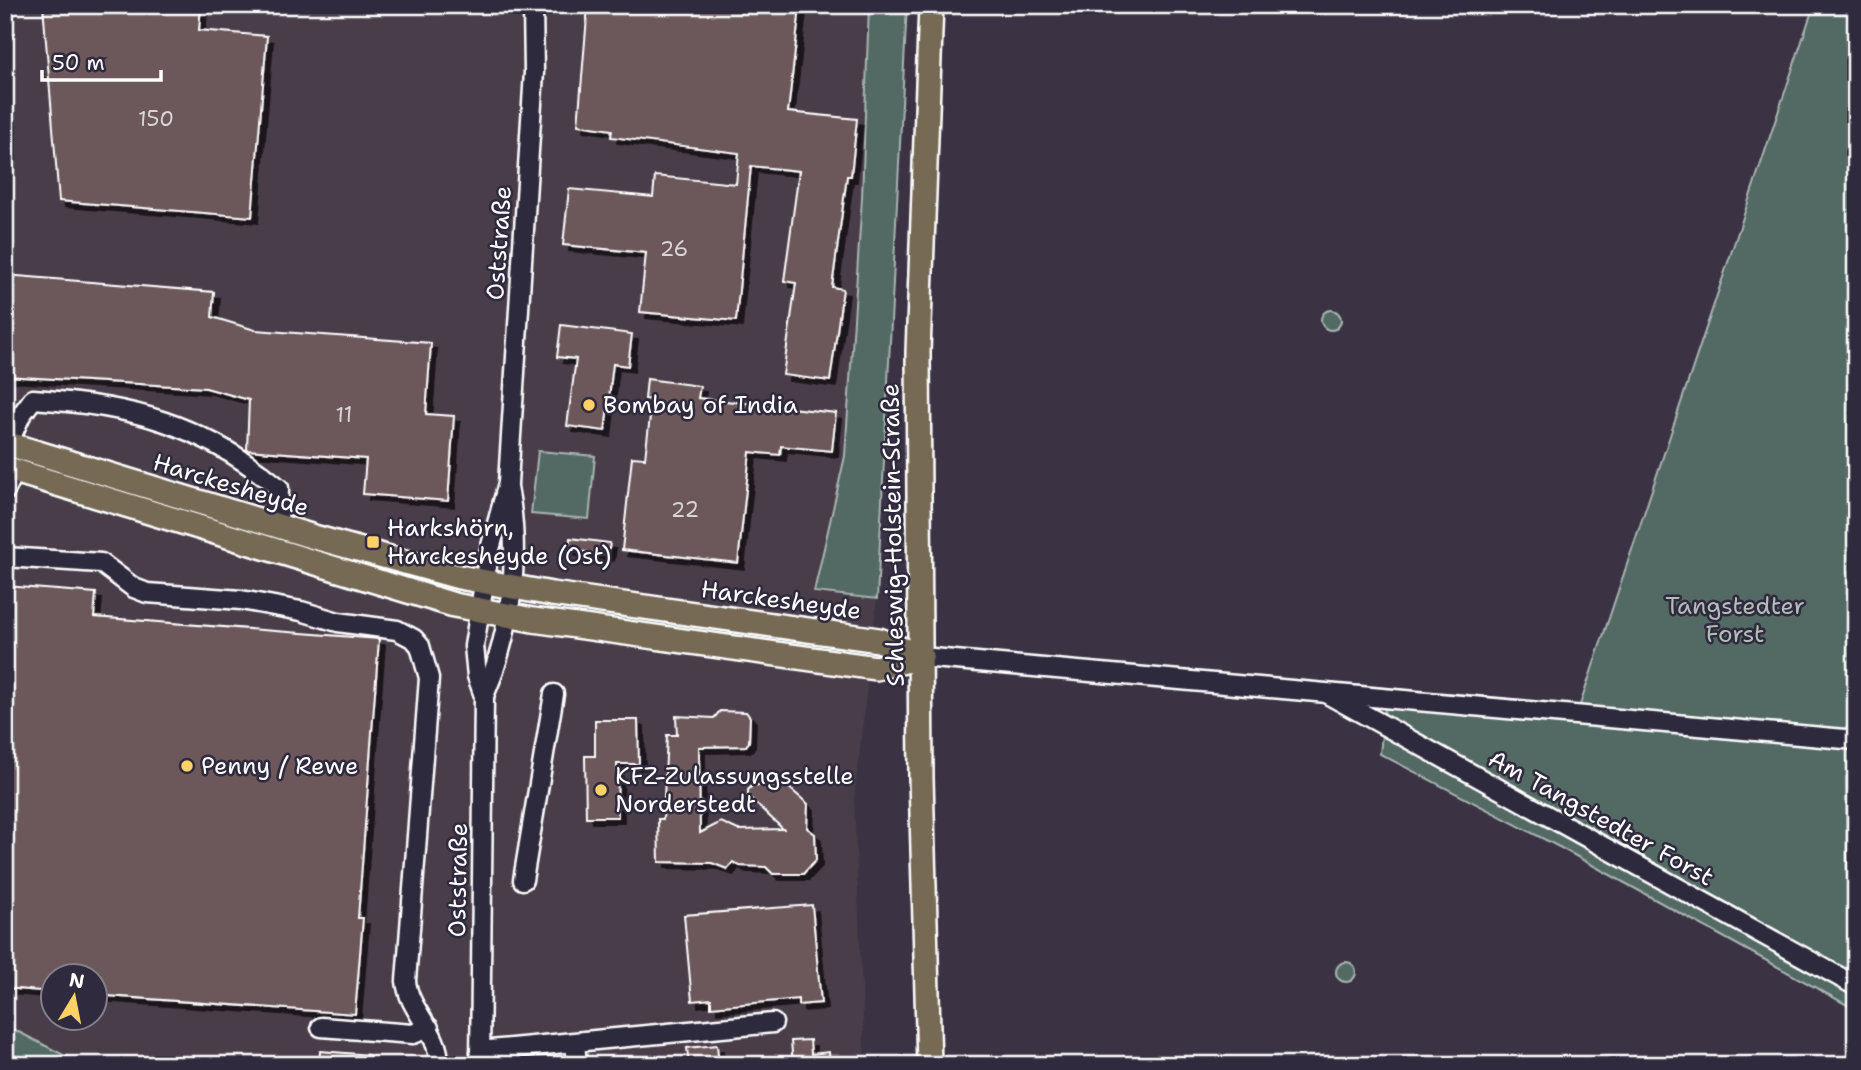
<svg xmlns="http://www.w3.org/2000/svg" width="1861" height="1070" font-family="'Shantell Sans',sans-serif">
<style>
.built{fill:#4a3e4a;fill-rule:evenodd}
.green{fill:#536964;stroke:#a9b4b2;stroke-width:2}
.building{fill:#6c585a;stroke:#fff;stroke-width:2;filter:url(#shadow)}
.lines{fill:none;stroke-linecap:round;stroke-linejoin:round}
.minor-casing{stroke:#fff;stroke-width:23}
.major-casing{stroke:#fff;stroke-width:28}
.minor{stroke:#2f2a3d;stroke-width:18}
.major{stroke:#766a54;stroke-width:23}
.poi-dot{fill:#ffd166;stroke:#2f2a3d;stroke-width:2.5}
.labels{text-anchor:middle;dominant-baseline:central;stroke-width:5;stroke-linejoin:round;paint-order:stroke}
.number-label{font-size:21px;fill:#dad5d6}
.street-label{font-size:24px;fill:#fff;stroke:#2f2a3d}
.poi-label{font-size:24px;fill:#fff;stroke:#2f2a3d;text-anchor:start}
.park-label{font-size:24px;fill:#b2bcb9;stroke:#2f2a3d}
</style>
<defs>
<filter id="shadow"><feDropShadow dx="6" dy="6" stdDeviation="0" flood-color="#0009"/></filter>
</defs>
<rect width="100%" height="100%" fill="#3b3343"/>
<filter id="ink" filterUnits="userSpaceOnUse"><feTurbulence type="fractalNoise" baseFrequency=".0143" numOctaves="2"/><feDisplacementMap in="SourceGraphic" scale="14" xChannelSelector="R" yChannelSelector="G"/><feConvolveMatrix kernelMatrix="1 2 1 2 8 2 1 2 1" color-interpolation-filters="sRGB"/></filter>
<g filter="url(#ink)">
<path class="built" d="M5,5H869L862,198L845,456L814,592L877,599L854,800L865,1065H83L5,1025ZM52,976H94V1018H52Z"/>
<g class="green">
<polygon points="869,5 907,5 877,599 814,592 845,456 862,198"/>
<polygon points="1814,5 1856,5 1856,777 1846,777 1849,1006 1563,849 1380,754 1385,705 1579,708"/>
<circle cx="1331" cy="320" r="10"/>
<polygon points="5,450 450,582 447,593 5,460"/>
<polygon points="538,451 595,456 589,519 531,514"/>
<polygon points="547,606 875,646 874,655 546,614"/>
<circle cx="1346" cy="972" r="10"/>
<polygon points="5,1025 83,1065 5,1065"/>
</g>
<g class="building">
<polygon points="43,5 201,5 199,30 267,36 252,217 59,201"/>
<polygon points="588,5 800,7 788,112 857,119 851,176 847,176 832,287 843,289 830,381 783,375 796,283 784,281 799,171 751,166 736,321 640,312 646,253 563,245 569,189 653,197 655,176 736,184 739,153 611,137 612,130 578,125"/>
<polygon points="5,275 214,292 212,317 255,330 431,343 426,414 454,416 448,501 363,494 366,459 247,450 249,400 206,388 5,376"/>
<polygon points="561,325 632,334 628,366 613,364 605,431 567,426 576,359 557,357"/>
<polygon points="647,379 700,386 698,398 836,413 832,451 781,446 780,455 750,452 738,563 622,550 632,457 645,458 652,400 645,399"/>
<polygon points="570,538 610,543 608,555 569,550"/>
<polygon points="5,586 96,593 94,617 379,639 358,918 363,918 355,1014 94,995 94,976 52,976 52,992 5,988 10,894 5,894"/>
<polygon points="720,711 746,712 750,717 749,742 746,746 699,747 700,833 721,822 738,830 783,829 748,796 748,790 753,785 787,786 808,804 807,828 815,834 816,860 803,874 773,874 766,867 740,866 733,862 727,869 712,863 659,862 658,819 663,819 667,735 677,735 676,716 714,718"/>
<polygon points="595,720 638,720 639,764 617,764 618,817 586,817 585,756 595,756"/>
<polygon points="812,905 821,1003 798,1005 798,999 711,1007 711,999 692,1001 684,915"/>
<polygon points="810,1040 811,1054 829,1052 830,1065 793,1065 791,1041"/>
<polygon points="717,1045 719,1065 689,1065 687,1048"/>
<polygon points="320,1051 370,1055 369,1065 319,1065"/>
</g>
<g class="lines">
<defs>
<g id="minor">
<path d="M8,444L21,415L33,399C131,405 203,424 279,488L278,527"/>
<polyline points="5,491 15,471"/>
<path d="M5,557L101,563L134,588L147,593L241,600L301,611L338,622L397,630L414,639L420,646L429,678L406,981C409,1012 440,1031 439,1065"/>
<polyline points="921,657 1856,740"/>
<polyline points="1329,695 1856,986"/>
<path d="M484,696C512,632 521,554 508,487"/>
<polyline points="523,880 554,694"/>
<polyline points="321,1027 413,1034 429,1028"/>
<polyline points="575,1043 577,1065"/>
<polyline points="480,1051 773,1023"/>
<polyline points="480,1065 484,696 477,676 474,646 489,553 508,483 534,72 533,5"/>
</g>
<g id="major">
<polyline points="5,443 314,537 459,577 552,594 879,640 921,657"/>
<polyline points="5,468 454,605 533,620 876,668 921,657"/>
<polyline points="929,1065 921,778 918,352 931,5"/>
</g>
</defs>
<use href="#minor" class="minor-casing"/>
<use href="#major" class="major-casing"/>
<use href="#minor" class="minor"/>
<use href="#major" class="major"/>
</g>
</g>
<g class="poi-dot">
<circle cx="589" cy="405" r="7"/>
<rect x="366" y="535" width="14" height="14" rx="3.5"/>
<circle cx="187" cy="766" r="7"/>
<circle cx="601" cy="790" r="7"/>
</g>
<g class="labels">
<g class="number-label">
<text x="156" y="119">150</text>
<text x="674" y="249">26</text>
<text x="344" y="415">11</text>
<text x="685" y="510">22</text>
</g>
<g class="street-label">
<text transform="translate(499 243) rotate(-86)">Oststraße</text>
<text transform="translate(231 485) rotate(17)">Harckesheyde</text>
<text transform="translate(893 535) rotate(-91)">Schleswig-Holstein-Straße</text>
<text transform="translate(781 600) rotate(8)">Harckesheyde</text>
<text transform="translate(1601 818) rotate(29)">Am Tangstedter Forst</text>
<text transform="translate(458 880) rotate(-89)">Oststraße</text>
</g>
<g class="poi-label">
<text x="603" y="405">Bombay of India</text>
<text x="387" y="528">Harkshörn,<tspan x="387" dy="28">Harckesheyde (Ost)</tspan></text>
<text x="201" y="766">Penny / Rewe</text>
<text x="615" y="776">KFZ-Zulassungsstelle<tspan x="615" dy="28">Norderstedt</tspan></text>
</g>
<g class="park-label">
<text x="1735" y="606">Tangstedter<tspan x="1735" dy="28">Forst</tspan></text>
</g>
</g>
<rect width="1861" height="1070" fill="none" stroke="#2f2a3d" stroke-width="28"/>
<rect x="14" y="14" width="1833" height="1042" fill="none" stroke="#fff" stroke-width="2.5" filter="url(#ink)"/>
<g transform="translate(74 997) rotate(10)"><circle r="33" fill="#2f2a3d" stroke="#827f8b" stroke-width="2"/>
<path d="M0-5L12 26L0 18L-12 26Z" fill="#ffd166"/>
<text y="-10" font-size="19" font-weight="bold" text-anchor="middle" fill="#ffffff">N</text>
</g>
<path d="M42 70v10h119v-10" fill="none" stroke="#ffffff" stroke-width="3.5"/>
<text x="52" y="70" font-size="21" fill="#ffffff" stroke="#2f2a3d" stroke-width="5" paint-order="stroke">50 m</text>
</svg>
